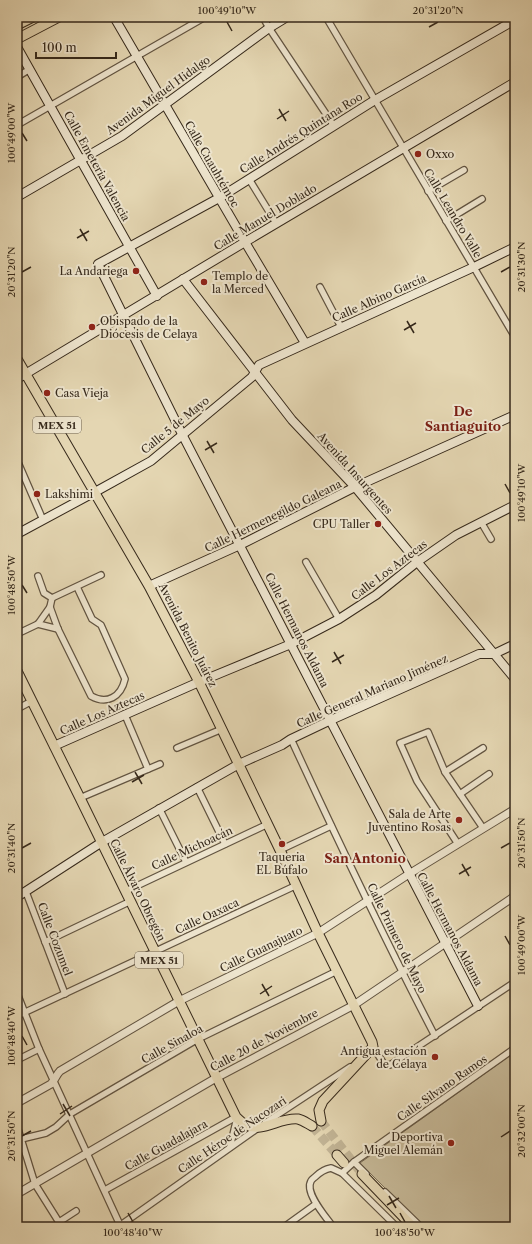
<svg xmlns="http://www.w3.org/2000/svg" width="532" height="1244" font-family="'Libre Caslon Text',serif">
<style>
.green{fill:#c6b998;stroke:#7e715a}
.lines{fill:none;stroke-linecap:round;stroke-linejoin:round}
.primary-tunnel{stroke:#c1b394;stroke-width:9;stroke-dasharray:9 4.5;stroke-linecap:butt}
.minor-casing{stroke:#625441;stroke-width:8}
.tertiary-casing{stroke:#625441;stroke-width:9}
.secondary-casing{stroke:#36291b;stroke-width:10}
.primary-casing{stroke:#36291b;stroke-width:11}
.minor{stroke:#ede4cd;stroke-width:5.5}
.tertiary{stroke:#ede4cd;stroke-width:7}
.secondary{stroke:#ede4cd;stroke-width:8}
.primary{stroke:#e4d6b2;stroke-width:9}
.ticks{fill:none;stroke:#36291b;stroke-width:1.5}
.poi-dot{fill:#8f2418;stroke:#ede4cd;stroke-width:1.5}
.labels{text-anchor:middle;dominant-baseline:central;stroke-width:4;stroke-linejoin:round;paint-order:stroke}
.shield{fill:#ede4cd;stroke:#6d6150;stroke-width:1}
.shield-label{font-size:10px;font-weight:bold;fill:#36291b}
.street-label{font-size:11px;fill:#36291b;stroke:#ede4cd}
.poi-label{font-size:11px;fill:#36291b;stroke:#ede4cd;text-anchor:start}
.quarter-label{font-size:13px;font-weight:bold;fill:#7a1f14;stroke:#ede4cd}
.neatline{fill:none;stroke:#36291b;stroke-width:1.5}
.ticks-label{font-size:10px;text-anchor:middle;fill:#36291b}
</style>
<rect width="100%" height="100%" fill="#e4d6b2"/>
<filter id="stains"><feTurbulence type="fractalNoise" baseFrequency=".005" numOctaves="4"/><feColorMatrix values="0 0 0 0 .2 0 0 0 0 .09 0 0 0 0 .02 0 0 0 .5 -.17"/></filter>
<radialGradient id="worn" r=".72"><stop offset=".6" stop-color="#630" stop-opacity="0"/><stop offset="1" stop-color="#630" stop-opacity=".3"/></radialGradient>
<polygon class="green" points="515,1052 515,1227 424,1227 360,1163"/>
<g class="lines">
<g class="primary-tunnel">
<polyline points="321,1121 359,1170"/>
<polyline points="312,1126 337,1155"/>
</g>
<defs>
<g id="minor">
<polyline points="263,17 269,28 334,126"/>
<polyline points="326,17 515,337"/>
<polyline points="17,77 30,69"/>
<polyline points="17,125 205,17"/>
<polyline points="249,179 276,223"/>
<polyline points="428,191 464,170"/>
<polyline points="446,221 482,199"/>
<polyline points="320,287 341,327"/>
<polyline points="17,460 43,520"/>
<polyline points="481,522 491,539"/>
<polyline points="306,562 339,619"/>
<path d="M38,576L44,593L52,598L50,607L58,629L91,696C107,705 121,697 125,679L101,625L92,619L77,587"/>
<polyline points="52,598 101,575"/>
<polyline points="38,624 58,629"/>
<polyline points="17,634 38,624 50,607"/>
<polyline points="17,709 32,701"/>
<polyline points="125,715 148,769"/>
<path d="M291,739C337,839 384,938 435,1036"/>
<polyline points="177,748 222,729"/>
<polyline points="445,772 483,748"/>
<polyline points="197,787 225,844"/>
<polyline points="460,794 489,774"/>
<polyline points="80,798 160,764"/>
<polyline points="159,808 186,862"/>
<polyline points="458,844 417,781 400,743 428,732 445,772 483,828"/>
<polyline points="280,850 331,826"/>
<polyline points="126,891 268,824"/>
<polyline points="26,892 65,994"/>
<polyline points="45,942 131,901"/>
<polyline points="17,993 39,1049 120,1225"/>
<polyline points="17,1016 297,885"/>
<polyline points="373,1047 384,1064 390,1065 515,982"/>
<polyline points="17,1060 39,1049"/>
<polyline points="265,1123 350,1067"/>
<polyline points="17,1126 35,1184 62,1227"/>
<polyline points="21,1139 46,1133 56,1127 70,1114 198,1039 337,971"/>
<polyline points="230,1147 237,1118"/>
<polyline points="354,1162 366,1174"/>
<polyline points="342,1173 354,1162 515,1048"/>
<polyline points="105,1190 236,1117"/>
<polyline points="385,1192 421,1227"/>
<polyline points="59,1222 76,1211"/>
<polyline points="118,1227 258,1128"/>
<polyline points="284,1227 316,1204"/>
<path d="M333,1227C327,1218 304,1193 311,1181C312,1179 314,1178 315,1177C320,1172 325,1169 331,1168L342,1173L397,1227"/>
</g>
<g id="tertiary">
<path d="M17,1103L51,1084C55,1080 56,1075 60,1071L179,1001L318,933L409,874L515,809"/>
<polyline points="17,1194 216,1078 354,1005 515,896"/>
</g>
<g id="secondary">
<polyline points="114,17 245,242 305,343"/>
<polyline points="17,47 157,296"/>
<polyline points="17,197 122,136 269,28 287,17"/>
<polyline points="183,279 292,420 355,487 515,679"/>
<polyline points="17,379 245,242 515,82"/>
<polyline points="17,534 95,492 151,461 252,377 259,365 474,267 515,247"/>
<polyline points="149,586 240,545 355,487 515,415"/>
<polyline points="54,746 199,682 291,644 339,619 376,595 417,562 456,535 515,505"/>
<polyline points="17,897 102,842 239,764 282,745 291,739 331,720 479,654 494,654 515,644"/>
<polyline points="478,1006 182,434 98,264 219,198 375,100 515,20"/>
</g>
<g id="primary">
<polyline points="17,25 33,17"/>
<polyline points="17,39 59,17"/>
<polyline points="17,359 149,586 199,682 280,850 318,933 372,1042 373,1047 323,1101 319,1110 321,1121"/>
<path d="M17,671L80,798L236,1117C239,1120 242,1123 246,1125C262,1133 280,1117 298,1119C303,1120 308,1124 312,1126"/>
<polyline points="337,1155 344,1163"/>
<polyline points="362,1174 413,1227"/>
</g>
</defs>
<use href="#minor" class="minor-casing"/>
<use href="#tertiary" class="tertiary-casing"/>
<use href="#secondary" class="secondary-casing"/>
<use href="#primary" class="primary-casing"/>
<use href="#minor" class="minor"/>
<use href="#tertiary" class="tertiary"/>
<use href="#secondary" class="secondary"/>
<use href="#primary" class="primary"/>
</g>
<path class="ticks" d="M227,22L232,31M429,27L438,22M279,109L286,121M277,119L289,111M22,133L27,141M80,229L87,241M77,238L89,231M22,272L31,267M501,272L510,267M407,321L414,333M404,330L416,323M207,441L214,453M205,450L217,443M505,484L510,493M22,585L27,593M334,652L341,664M332,662L344,655M135,772L142,784M132,782L144,775M22,848L31,843M501,848L510,843M462,864L469,876M459,874L471,867M505,936L510,945M262,984L269,996M260,994L272,986M22,1036L27,1045M63,1104L70,1116M60,1114L72,1106M22,1136L31,1131M501,1137L510,1131M389,1196L396,1208M387,1205L399,1198M128,1213L133,1222M400,1213L405,1222"/>
<g class="poi-dot">
<circle cx="418" cy="154" r="4"/>
<circle cx="136" cy="271" r="4"/>
<circle cx="204" cy="282" r="4"/>
<circle cx="92" cy="327" r="4"/>
<circle cx="47" cy="393" r="4"/>
<circle cx="37" cy="494" r="4"/>
<circle cx="378" cy="524" r="4"/>
<circle cx="459" cy="820" r="4"/>
<circle cx="282" cy="844" r="4"/>
<circle cx="435" cy="1057" r="4"/>
<circle cx="451" cy="1143" r="4"/>
</g>
<g class="labels">
<g class="shield">
<rect x="33" y="417" width="48" height="16" rx="3"/>
<rect x="135" y="952" width="48" height="16" rx="3"/>
</g>
<g class="shield-label">
<text x="57" y="425">MEX 51</text>
<text x="159" y="960">MEX 51</text>
</g>
<g class="street-label">
<text transform="translate(158 95) rotate(-36)">Avenida Miguel Hidalgo</text>
<text transform="translate(301 133) rotate(-32)">Calle Andrés Quintana Roo</text>
<text transform="translate(212 164) rotate(60)">Calle Cuauhtémoc</text>
<text transform="translate(97 166) rotate(61)">Calle Emeteria Valencia</text>
<text transform="translate(453 213) rotate(59)">Calle Leandro Valle</text>
<text transform="translate(265 217) rotate(-31)">Calle Manuel Doblado</text>
<text transform="translate(379 298) rotate(-24)">Calle Albino García</text>
<text transform="translate(175 425) rotate(-39)">Calle 5 de Mayo</text>
<text transform="translate(355 473) rotate(48)">Avenida Insurgentes</text>
<text transform="translate(273 516) rotate(-26)">Calle Hermenegildo Galeana</text>
<text transform="translate(389 570) rotate(-37)">Calle Los Aztecas</text>
<text transform="translate(297 630) rotate(63)">Calle Hermanos Aldama</text>
<text transform="translate(188 635) rotate(63)">Avenida Benito Juárez</text>
<text transform="translate(372 691) rotate(-24)">Calle General Mariano Jiménez</text>
<text transform="translate(102 713) rotate(-24)">Calle Los Aztecas</text>
<text transform="translate(192 848) rotate(-25)">Calle Michoacán</text>
<text transform="translate(138 890) rotate(64)">Calle Álvaro Obregón</text>
<text transform="translate(207 916) rotate(-25)">Calle Oaxaca</text>
<text transform="translate(450 929) rotate(62)">Calle Hermanos Aldama</text>
<text transform="translate(397 938) rotate(64)">Calle Primero de Mayo</text>
<text transform="translate(55 939) rotate(69)">Calle Cozumel</text>
<text transform="translate(261 949) rotate(-26)">Calle Guanajuato</text>
<text transform="translate(264 1040) rotate(-28)">Calle 20 de Noviembre</text>
<text transform="translate(172 1044) rotate(-29)">Calle Sinaloa</text>
<text transform="translate(442 1088) rotate(-35)">Calle Silvano Ramos</text>
<text transform="translate(232 1135) rotate(-34)">Calle Héroe de Nacozari</text>
<text transform="translate(166 1145) rotate(-29)">Calle Guadalajara</text>
</g>
<g class="poi-label">
<text x="426" y="154">Oxxo</text>
<text x="128" y="271" text-anchor="end">La Andariega</text>
<text x="212" y="276">Templo de<tspan x="212" dy="13">la Merced</tspan></text>
<text x="100" y="321">Obispado de la<tspan x="100" dy="13">Diócesis de Celaya</tspan></text>
<text x="55" y="393">Casa Vieja</text>
<text x="45" y="494">Lakshimi</text>
<text x="370" y="524" text-anchor="end">CPU Taller</text>
<text x="451" y="814" text-anchor="end">Sala de Arte<tspan x="451" dy="13">Juventino Rosas</tspan></text>
<text x="282" y="857" text-anchor="middle">Taqueria<tspan x="282" dy="13">EL Búfalo</tspan></text>
<text x="427" y="1051" text-anchor="end">Antigua estación<tspan x="427" dy="13">de Celaya</tspan></text>
<text x="443" y="1137" text-anchor="end">Deportiva<tspan x="443" dy="13">Miguel Alemán</tspan></text>
</g>
<g class="quarter-label">
<text x="463" y="411">De<tspan x="463" dy="15">Santiaguito</tspan></text>
<text x="365" y="858">San Antonio</text>
</g>
</g>
<rect width="532" height="1244" fill="none" stroke="#e4d6b2" stroke-width="44"/>
<path d="M36 52v6h80v-6" fill="none" stroke="#36291b" stroke-width="2"/>
<text x="42" y="52" font-size="12" fill="#36291b" stroke="#ede4cd" stroke-width="3" paint-order="stroke">100 m</text>
<rect x="22" y="22" width="488" height="1200" class="neatline"/>
<g class="ticks-label">
<text x="227" y="14">100°49'10"W</text>
<text x="438" y="14">20°31'20"N</text>
<text transform="translate(11 133) rotate(-90)" y="4">100°49'00"W</text>
<text transform="translate(521 267) rotate(-90)" y="4">20°31'30"N</text>
<text transform="translate(11 272) rotate(-90)" y="4">20°31'20"N</text>
<text transform="translate(521 493) rotate(-90)" y="4">100°49'10"W</text>
<text transform="translate(11 585) rotate(-90)" y="4">100°48'50"W</text>
<text transform="translate(521 843) rotate(-90)" y="4">20°31'50"N</text>
<text transform="translate(11 848) rotate(-90)" y="4">20°31'40"N</text>
<text transform="translate(521 945) rotate(-90)" y="4">100°49'00"W</text>
<text transform="translate(11 1036) rotate(-90)" y="4">100°48'40"W</text>
<text transform="translate(521 1131) rotate(-90)" y="4">20°32'00"N</text>
<text transform="translate(11 1136) rotate(-90)" y="4">20°31'50"N</text>
<text x="133" y="1236">100°48'40"W</text>
<text x="405" y="1236">100°48'50"W</text>
</g>
<rect width="100%" height="100%" filter="url(#stains)"/>
<rect width="100%" height="100%" fill="url(#worn)"/>
</svg>
